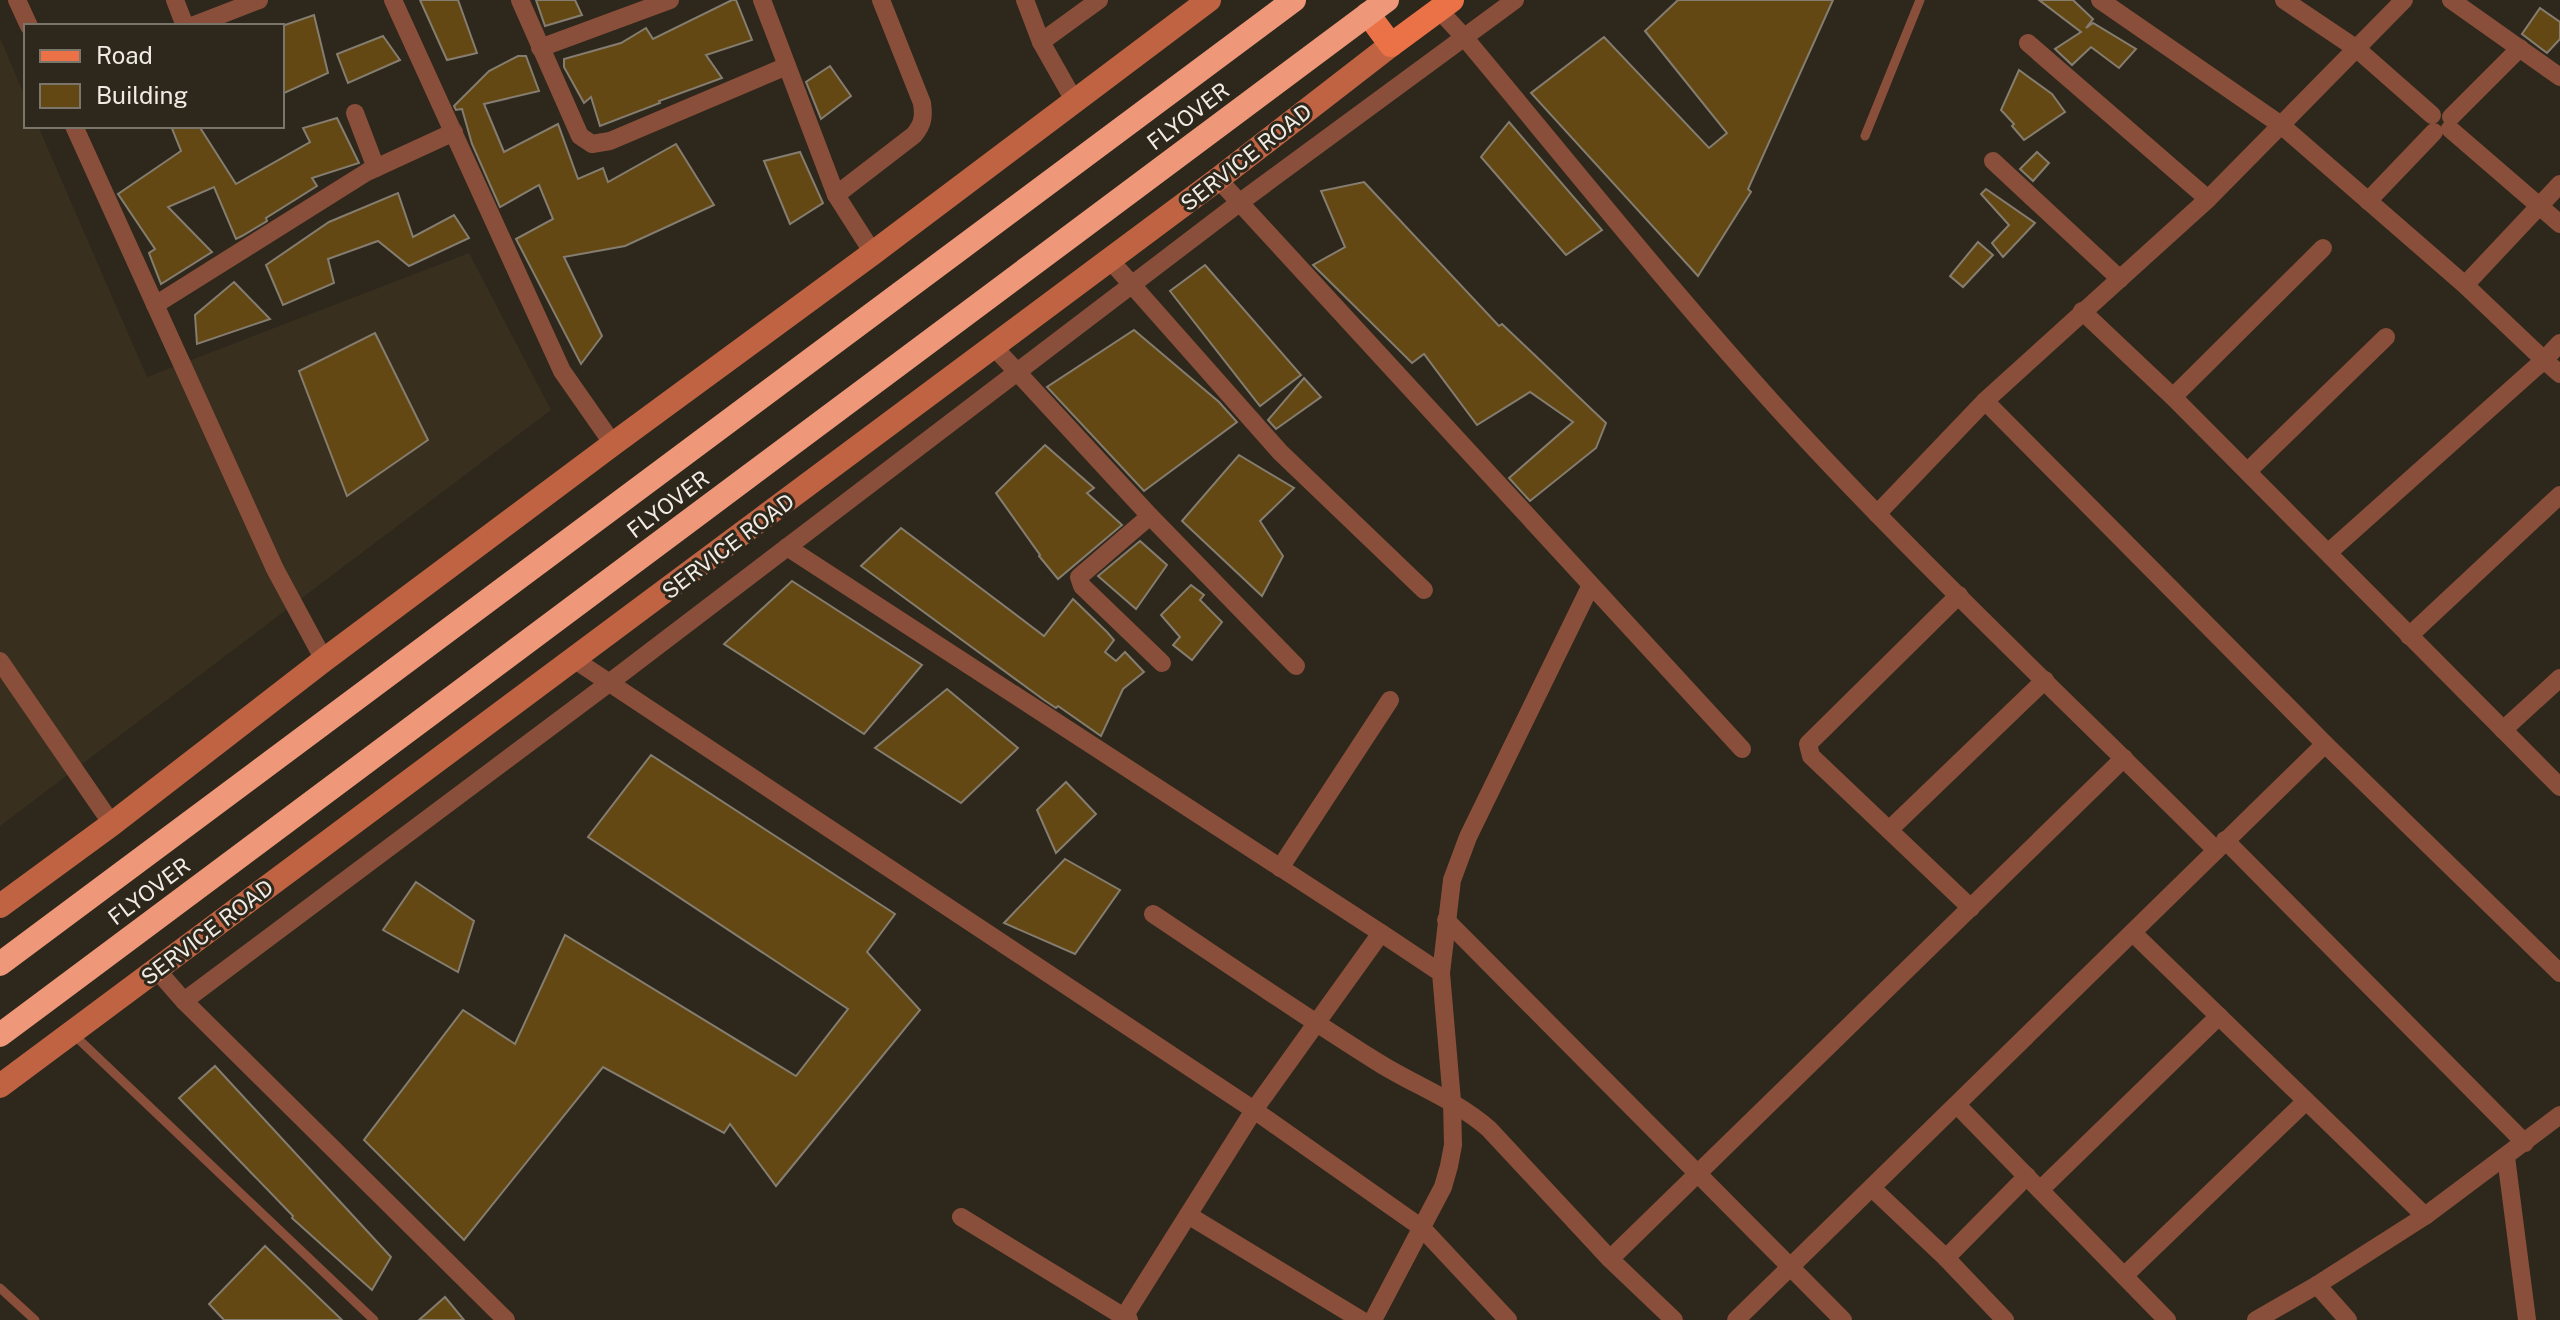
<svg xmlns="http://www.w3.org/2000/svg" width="2560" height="1320" font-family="'Public Sans',sans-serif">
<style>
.built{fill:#392f1f}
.building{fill:#634813;stroke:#857d70;stroke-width:2}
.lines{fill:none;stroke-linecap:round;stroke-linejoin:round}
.lane{stroke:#8a4f3b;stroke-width:9}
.street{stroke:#8a4f3b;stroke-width:18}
.secondary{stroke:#c06343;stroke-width:24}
.primary{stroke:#eb7247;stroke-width:24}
.highway{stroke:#ee9779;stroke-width:24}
.labels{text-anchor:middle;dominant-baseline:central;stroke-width:6;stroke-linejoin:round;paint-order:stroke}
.street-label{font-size:22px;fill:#f0ece5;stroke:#2d271c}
</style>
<rect width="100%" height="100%" fill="#2d271c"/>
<polygon class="built" points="0,38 26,99 26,126 38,126 147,377 469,253 551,410 0,826"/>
<g class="building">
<polygon points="420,0 458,0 477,53 447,60"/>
<polygon points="536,0 575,0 582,15 545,26"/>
<polygon points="732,0 736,0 752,40 706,55 722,78 659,101 660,103 600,126 591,97 584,103 564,67 564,59 621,43 646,28 653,39"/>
<polygon points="1678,0 1833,0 1748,189 1751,192 1698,276 1531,93 1604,37 1709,148 1727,133 1645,31"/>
<polygon points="2039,0 2073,0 2093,19 2086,28 2093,23 2136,49 2119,68 2091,47 2072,65 2055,49 2081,32"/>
<polygon points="2540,8 2560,22 2560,39 2547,53 2522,34"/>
<polygon points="314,15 328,73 282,94 282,26"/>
<polygon points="383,36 400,60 348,83 337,54"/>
<polygon points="518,56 526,56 539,91 484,104 504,152 558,124 578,179 603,168 608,182 676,144 714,205 625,246 564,257 602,336 581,364 516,239 553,219 539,185 500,207 472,144 462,109 456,110 454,106 489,71"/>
<polygon points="830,66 851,96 821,119 806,82"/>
<polygon points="2019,70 2052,94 2065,112 2024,140 2012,126 2014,124 2001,110"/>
<polygon points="337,118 359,163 312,178 317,186 266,218 267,221 242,236 236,239 214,187 168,207 212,252 161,284 149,253 155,249 118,194 181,151 171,126 199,126 236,184 310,142 303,128"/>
<polygon points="1509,122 1602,230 1566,255 1481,157"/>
<polygon points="800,152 823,203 790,224 764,161"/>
<polygon points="2037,152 2049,163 2033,181 2020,169"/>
<polygon points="1364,182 1499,326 1502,324 1606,423 1596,448 1530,501 1509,478 1573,422 1530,392 1477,425 1424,354 1412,363 1313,265 1345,247 1321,191"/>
<polygon points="1986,189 2035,223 2003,257 1992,243 2009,225 1981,194"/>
<polygon points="398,193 413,237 454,215 469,238 409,266 378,241 328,259 334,283 283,305 266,265 329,222"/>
<polygon points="1978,242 1993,255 1963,287 1950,276"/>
<polygon points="1205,265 1301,375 1260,406 1170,291"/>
<polygon points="234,282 270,319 197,344 195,315"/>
<polygon points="1134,330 1219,402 1237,422 1144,491 1047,387"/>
<polygon points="375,333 428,440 347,496 299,371"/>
<polygon points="1304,378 1321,397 1276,429 1268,420"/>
<polygon points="1045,445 1094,488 1087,493 1122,525 1058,579 1039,556 1040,555 996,493"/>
<polygon points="1239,455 1294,488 1260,521 1283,556 1262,596 1182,521"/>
<polygon points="901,528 1044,636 1073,599 1107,632 1114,640 1105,652 1116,661 1125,652 1144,672 1123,689 1101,736 1058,706 1056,708 1044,700 861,566"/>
<polygon points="1140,541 1167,565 1136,609 1098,576"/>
<polygon points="792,581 922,665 864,734 724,644"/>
<polygon points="1191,585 1204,595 1200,600 1222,622 1192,660 1173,645 1180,637 1161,615"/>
<polygon points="947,689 1018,748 961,803 875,748"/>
<polygon points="651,755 895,914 867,952 920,1010 776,1186 730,1124 724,1133 603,1067 464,1240 364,1140 463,1010 515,1044 565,935 796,1076 848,1009 588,837"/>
<polygon points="1066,782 1096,814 1056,853 1037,810"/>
<polygon points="1065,859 1120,890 1075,954 1004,923"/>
<polygon points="416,882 474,921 458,972 383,930"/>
<polygon points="215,1066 391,1257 372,1290 292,1218 293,1216 179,1098"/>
<polygon points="265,1246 342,1320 224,1320 209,1304"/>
<polygon points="445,1297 464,1320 419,1320"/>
</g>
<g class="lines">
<g class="lane">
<polyline points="1865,136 1920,0"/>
<polyline points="72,1033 374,1320"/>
<polyline points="0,1288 35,1320"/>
</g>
<g class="street">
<polyline points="17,0 29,26"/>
<polyline points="175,0 185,26"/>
<polyline points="393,0 562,371 613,444"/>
<polyline points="520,0 580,136 592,144 610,141 787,66"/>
<polyline points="762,0 836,195 873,253"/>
<polyline points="1025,0 1041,42 1075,102"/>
<polyline points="2100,0 2281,125 2404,0"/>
<polyline points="2284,0 2357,49 2432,115"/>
<polyline points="2451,0 2560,77"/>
<path d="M1439,10L1464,37C1577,172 1686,310 1805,438C1937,580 2079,713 2216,850"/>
<polyline points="192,26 259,0"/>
<polyline points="1041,42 1099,0"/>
<polyline points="2028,43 2208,199"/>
<polyline points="540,48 670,0"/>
<polyline points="355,113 376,168"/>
<polyline points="2451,117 2520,48"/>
<polyline points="74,126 275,569 324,660"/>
<polyline points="2450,129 2560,224"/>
<polyline points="1993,161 2120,279"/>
<polyline points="1218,179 1742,749"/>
<path d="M836,195L914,135C923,124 924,117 922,103L881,0"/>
<polyline points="2368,201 2434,132"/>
<polyline points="1110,260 1280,452 1424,590"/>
<polyline points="2465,285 2560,184"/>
<polyline points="155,305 367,172 454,132"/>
<polyline points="2082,311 2173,397 2560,787"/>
<polyline points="994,347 1150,516 1296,666"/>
<polyline points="2173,397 2323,248"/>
<polyline points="1985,401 2325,744 2560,973"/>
<polyline points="2248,471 2386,337"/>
<polyline points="1877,514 1985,401 2208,199 2281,125 2465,285 2544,360 2560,343"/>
<polyline points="1150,516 1079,577 1082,586 1162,663"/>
<polyline points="787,547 1381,933 1254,1110 1422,1228 1508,1320"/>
<polyline points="2329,552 2544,360 2560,374"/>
<polyline points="1959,595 1808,744 1811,756 1971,908"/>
<polyline points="2409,636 2560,495"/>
<polyline points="575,660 1254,1110 1122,1320"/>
<polyline points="0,661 112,824"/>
<polyline points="2503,730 2560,678"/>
<polyline points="1889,830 2045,680"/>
<polyline points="2225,840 2525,1143"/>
<polyline points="1280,868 1390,700"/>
<path d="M1153,914C1228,964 1302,1015 1379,1063C1416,1086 1456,1100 1489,1129L1610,1259L1674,1320"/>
<polyline points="1446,920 1843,1320"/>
<polyline points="2133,933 2425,1216"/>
<polyline points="156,969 184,1001"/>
<polyline points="1441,973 1452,880 1468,837 1591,585"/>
<polyline points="1957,1105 2167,1320"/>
<polyline points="2506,1157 2527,1320"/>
<polyline points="1872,1188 1946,1258 2005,1320"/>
<polyline points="2040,1190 2219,1016"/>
<polyline points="1188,1215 1361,1320"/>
<polyline points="961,1217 1129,1320"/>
<polyline points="1946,1258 2027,1176"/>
<polyline points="1610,1259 2124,758"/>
<polyline points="2124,1276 2306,1101"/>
<polyline points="2317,1285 2348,1320"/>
<polyline points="506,1320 184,1001 609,683 1239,203 1515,0"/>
<polyline points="1373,1320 1443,1187 1449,1166 1453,1145 1452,1101 1441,973 1381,933"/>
<polyline points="1736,1320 2325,744"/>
<polyline points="2256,1320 2317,1285 2425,1216 2560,1115"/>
</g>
<g class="secondary">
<polyline points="0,906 112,824 324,660 613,444 873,253 1209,0"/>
<polyline points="0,1086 1218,179 1391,45"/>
</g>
<polyline class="primary" points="1368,14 1391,45 1452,0"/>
<g class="highway">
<polyline points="0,964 1294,0"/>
<polyline points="0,1035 1387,0"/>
</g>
</g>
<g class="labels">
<g class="street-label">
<text transform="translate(1188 116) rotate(-37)">FLYOVER</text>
<text transform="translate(1246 157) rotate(-38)">SERVICE ROAD</text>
<text transform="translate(668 504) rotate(-37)">FLYOVER</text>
<text transform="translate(728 546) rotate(-37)">SERVICE ROAD</text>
<text transform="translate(149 891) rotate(-37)">FLYOVER</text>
<text transform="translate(207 932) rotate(-37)">SERVICE ROAD</text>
</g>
</g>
<rect x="24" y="24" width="260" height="104" fill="#2d271c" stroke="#7b766c" stroke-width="2"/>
<rect x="40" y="50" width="40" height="12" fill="#eb7247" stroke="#7b766c" stroke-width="2"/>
<text x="96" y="64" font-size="24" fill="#f0ece5">Road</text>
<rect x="40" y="84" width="40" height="24" fill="#634813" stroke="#7b766c" stroke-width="2"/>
<text x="96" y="104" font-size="24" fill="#f0ece5">Building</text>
</svg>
